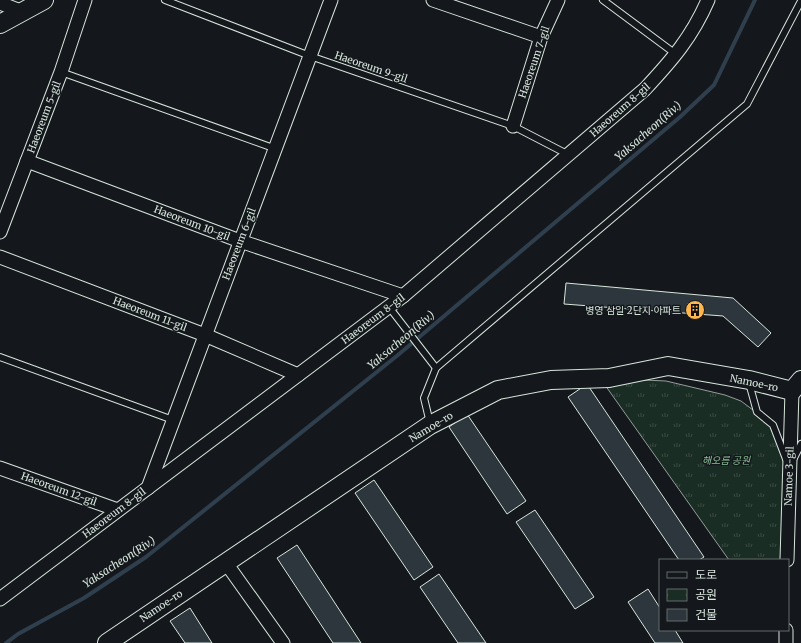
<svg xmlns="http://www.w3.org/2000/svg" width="801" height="643" font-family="Merriweather,'Noto Sans KR',serif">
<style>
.park{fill:url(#park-tufts);stroke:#939e99}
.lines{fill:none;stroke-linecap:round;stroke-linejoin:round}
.stream{stroke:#2f3f4d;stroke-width:4}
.building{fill:#2c363c;stroke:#d8e6dc}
.lane-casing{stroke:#d8e6dc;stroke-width:8}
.street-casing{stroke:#d8e6dc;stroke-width:15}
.secondary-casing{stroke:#d8e6dc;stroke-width:20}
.lane{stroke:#14181c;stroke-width:6}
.street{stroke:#14181c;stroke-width:13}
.secondary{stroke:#14181c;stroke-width:18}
.labels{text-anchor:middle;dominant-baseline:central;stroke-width:3;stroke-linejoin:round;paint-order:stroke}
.street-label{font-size:10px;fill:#d8e6dc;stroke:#14181c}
.poi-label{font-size:10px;fill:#d8e6dc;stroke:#14181c;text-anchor:end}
.park-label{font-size:10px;font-style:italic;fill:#8ac095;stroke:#14181c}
.water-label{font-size:11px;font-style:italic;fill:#d8e6dc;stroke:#14181c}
</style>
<defs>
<pattern id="park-tufts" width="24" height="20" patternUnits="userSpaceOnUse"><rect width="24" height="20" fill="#1a2d24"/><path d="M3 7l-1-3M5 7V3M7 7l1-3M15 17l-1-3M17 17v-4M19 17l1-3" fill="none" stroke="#3b4b43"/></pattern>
</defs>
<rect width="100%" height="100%" fill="#14181c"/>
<polygon class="park" points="600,378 666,381 725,395 741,401 773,425 789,467 787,560 729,560"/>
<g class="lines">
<polyline class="stream" points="6,643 18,634 84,598 146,557 398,355 680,117 714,85 755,0"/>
</g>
<g class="building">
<polygon points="566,283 733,298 771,333 758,347 723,316 564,304"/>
<polygon points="587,384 704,557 699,560 679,560 568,397"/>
<polygon points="467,414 526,501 507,514 449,427"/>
<polygon points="374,480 433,567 414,580 355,493"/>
<polygon points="535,510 594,597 575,609 516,522"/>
<polygon points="297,545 361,643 333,643 277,558"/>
<polygon points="439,574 486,643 458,643 420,587"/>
<polygon points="648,589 660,608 660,630 675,630 683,643 655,643 628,602"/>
<polygon points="190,608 212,643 185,643 170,621"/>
</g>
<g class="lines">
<defs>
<g id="lane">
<polyline points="165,0 310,56 513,126 569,155"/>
<polyline points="603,0 677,55"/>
<polyline points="61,72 276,149"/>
<polyline points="389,307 436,368"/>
<polyline points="0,357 173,420"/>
<polyline points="749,383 757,412 773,425 786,459"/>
<polyline points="430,423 424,398 436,368 747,104 801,1"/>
<polyline points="794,458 801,444"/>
</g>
<g id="street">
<polyline points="433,0 541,37"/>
<polyline points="0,3 23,12"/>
<polyline points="513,126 541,37 558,0"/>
<polyline points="27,161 240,241 403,296"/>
<polyline points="0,232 61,72 85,0"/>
<polyline points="0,257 205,335 298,375"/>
<polyline points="0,468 118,510"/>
<polyline points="148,488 331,0"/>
<polyline points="787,560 792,391"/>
<polyline points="226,563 283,643"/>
<path d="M0,599L403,296L645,89C672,60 692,37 708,0"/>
<polyline points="786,643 786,630"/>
</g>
<g id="secondary">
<polyline points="0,24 44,0"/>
<polyline points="107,643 430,425 498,390 551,380 609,378 668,366 749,380 792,391 801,380"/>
</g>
</defs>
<use href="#lane" class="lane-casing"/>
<use href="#street" class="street-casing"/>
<use href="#secondary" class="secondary-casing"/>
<use href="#lane" class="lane"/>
<use href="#street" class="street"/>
<use href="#secondary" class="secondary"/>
</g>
<defs>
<symbol id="building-disc" viewBox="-11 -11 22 22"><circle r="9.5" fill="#ffb74d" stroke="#14181c"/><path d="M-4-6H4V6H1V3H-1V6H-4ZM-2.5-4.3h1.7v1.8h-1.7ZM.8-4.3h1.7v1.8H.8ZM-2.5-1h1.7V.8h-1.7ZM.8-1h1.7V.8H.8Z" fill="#111"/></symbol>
</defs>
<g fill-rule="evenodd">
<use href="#building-disc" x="684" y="299" width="22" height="22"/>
</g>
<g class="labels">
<g class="street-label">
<text transform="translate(534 62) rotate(-71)">Haeoreum 7-gil</text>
<text transform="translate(371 67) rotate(19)">Haeoreum 9-gil</text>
<text transform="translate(620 110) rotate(-41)">Haeoreum 8-gil</text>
<text transform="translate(44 117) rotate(-69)">Haeoreum 5-gil</text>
<text transform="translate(192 223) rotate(21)">Haeoreum 10-gil</text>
<text transform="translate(239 244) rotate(-69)">Haeoreum 6-gil</text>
<text transform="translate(150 314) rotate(21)">Haeoreum 11-gil</text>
<text transform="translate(373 319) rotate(-37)">Haeoreum 8-gil</text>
<text transform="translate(754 383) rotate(12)">Namoe-ro</text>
<text transform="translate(431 427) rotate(-31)">Namoe-ro</text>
<text transform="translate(789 476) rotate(-88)">Namoe 3-gil</text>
<text transform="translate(59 489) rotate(20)">Haeoreum 12-gil</text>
<text transform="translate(114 513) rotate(-37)">Haeoreum 8-gil</text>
<text transform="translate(161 606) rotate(-34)">Namoe-ro</text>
</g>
<g class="poi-label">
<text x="681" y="310">병영 삼일 2단지 아파트</text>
</g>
<g class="park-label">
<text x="726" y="460">해오름 공원</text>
</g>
<g class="water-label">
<text transform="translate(648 131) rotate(-41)">Yaksacheon(Riv.)</text>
<text transform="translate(401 340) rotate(-40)">Yaksacheon(Riv.)</text>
<text transform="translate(119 562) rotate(-33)">Yaksacheon(Riv.)</text>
</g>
</g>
<rect x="659" y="559" width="130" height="72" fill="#14181c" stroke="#626a69"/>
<rect x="667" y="572" width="20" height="6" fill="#14181c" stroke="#626a69"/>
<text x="695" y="579" font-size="12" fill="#d8e6dc">도로</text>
<rect x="667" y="589" width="20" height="12" fill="url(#park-tufts)" stroke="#626a69"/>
<text x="695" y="599" font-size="12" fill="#d8e6dc">공원</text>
<rect x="667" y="609" width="20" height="12" fill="#2c363c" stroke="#626a69"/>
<text x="695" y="619" font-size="12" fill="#d8e6dc">건물</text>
</svg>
